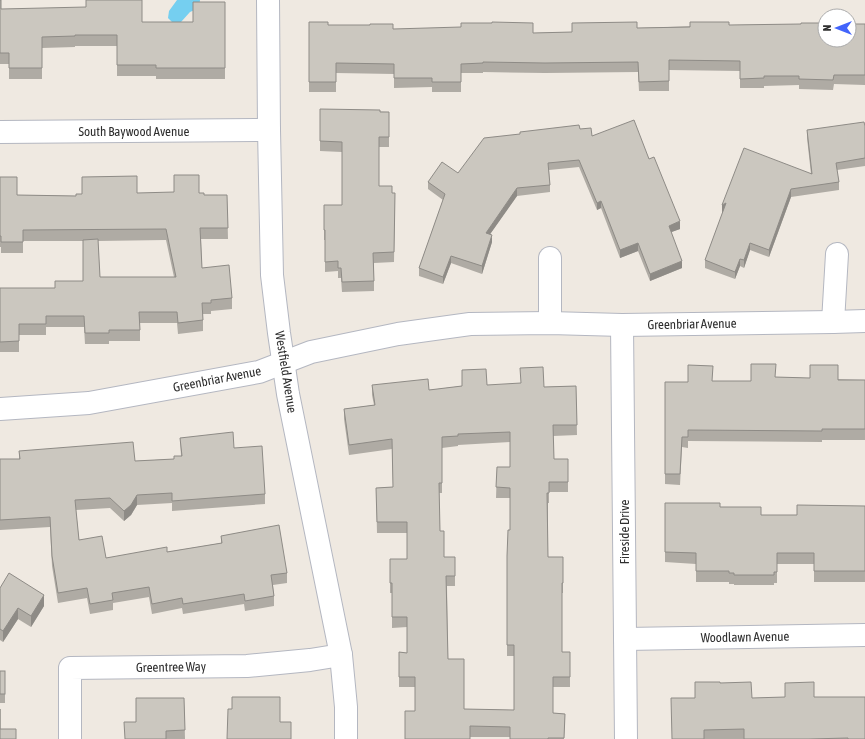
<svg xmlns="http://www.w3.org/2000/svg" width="865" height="739" font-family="'Asap Condensed',sans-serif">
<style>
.water{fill:#75cff0}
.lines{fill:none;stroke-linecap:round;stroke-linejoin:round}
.minor-casing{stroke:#b4b7c1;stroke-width:24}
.minor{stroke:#fff;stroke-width:22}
.wall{fill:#afaba4;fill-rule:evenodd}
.shaded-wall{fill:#8e8b86}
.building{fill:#cbc7bf;stroke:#8e8b86;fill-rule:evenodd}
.labels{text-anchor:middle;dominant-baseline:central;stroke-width:3.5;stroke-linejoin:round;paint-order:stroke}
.street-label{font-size:13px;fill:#2e2e2e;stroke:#fff}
</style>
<rect width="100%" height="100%" fill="#efe9e1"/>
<polygon class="water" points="177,0 200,0 199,8 190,12 181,22 172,22 168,18 169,11"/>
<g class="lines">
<defs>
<g id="minor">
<polyline points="268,0 269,130 272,275 279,333 288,394 341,655 346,707 346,739"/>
<polyline points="0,132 269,130"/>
<polyline points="833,322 837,254"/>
<polyline points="550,323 550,258"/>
<polyline points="622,325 626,739"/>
<polyline points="0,409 89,403 259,372 311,352 398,334 470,324 550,323 622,325 833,322 865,321"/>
<polyline points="625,639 865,635"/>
<polyline points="70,739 70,668 247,666 310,660 341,655"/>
</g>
</defs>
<use href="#minor" class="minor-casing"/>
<use href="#minor" class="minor"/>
</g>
<g class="wall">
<polygon points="0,0 1,9 142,22 193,22 225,2 225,79 156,79 156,76 117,76 117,46 75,46 75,47 42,48 42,79 9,79 9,64 0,64"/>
<polygon points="309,22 328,25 393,29 533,33 572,32 572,23 637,28 729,25 865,24 865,85 834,84 833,90 799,89 799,85 764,86 764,88 740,88 740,71 669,70 669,91 639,91 638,72 545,73 483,72 483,73 461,73 461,92 432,92 432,87 394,88 394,74 336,73 336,92 309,92"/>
<polygon points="320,109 389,112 389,147 379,147 379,186 392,193 395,193 394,262 374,263 374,291 342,292 341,278 338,278 338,271 325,272 325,240 324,240 324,205 342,205 342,152 320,151"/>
<polygon points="865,126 865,166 837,170 839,182 839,190 791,197 769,257 750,250 744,268 740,266 735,279 705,268 705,260 723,212 722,213 811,174 807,138 807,130"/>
<polygon points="580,129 592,136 649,159 680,229 671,232 682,268 650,281 638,251 620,258 601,208 597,210 579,167 549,170 550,185 550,192 517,196 490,234 492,242 482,274 451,263 443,284 419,276 419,268 443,200 428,189 428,182 458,173"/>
<path d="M0,177L17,195L76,196L137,193H199L204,195H227L228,239H201L202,268L232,298V309L211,311V314H203V331L178,334L177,323H140V341H109V344H85L84,327H46V335H19V352H0V288H55L83,281V241H23V253H1V247H0ZM166,240L174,277H100L98,241Z"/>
<path d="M462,370L487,385L544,387L576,386L577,435L553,436L554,459H568V492H549V503H548V557H563V593H562V652H570V687H553V713L565,714L564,739H510V737H470L415,711V687H399V652L407,653V627L392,628V593H390V559H407V533H377L376,488L393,487L392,449L349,455L344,419V409L374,405L372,395V385L429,390L462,386ZM510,442V467H497L496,498H510V530L507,556V656H514V710L464,709L448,659L447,586H455V557H444L440,531L439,493H442V448L458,446V445Z"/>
<polygon points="776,377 865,380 865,440 822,440 822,442 688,441 688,448 682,447 680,485 665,484 665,382 688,382 713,381 751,381"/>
<polygon points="180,438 234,448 265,494 265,504 172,511 172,503 137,505 131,515 124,521 110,508 76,510 79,540 106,558 167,552 221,543 221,536 287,573 287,583 273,585 274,596 274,606 245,611 244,604 183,614 182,608 152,614 149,597 113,603 113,610 90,614 87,598 58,603 52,566 50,527 0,530 0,459 19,459 19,451 135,461 174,459 174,456 181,456"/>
<polygon points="665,503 720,507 761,515 797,515 865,506 865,582 814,582 814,564 777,564 777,583 774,583 774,585 734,585 734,584 729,584 729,582 696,582 696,564 665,562"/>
<polygon points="0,588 44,606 31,627 18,619 3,642 0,640"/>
<rect x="0" y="671" width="5" height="32"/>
<polygon points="720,683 752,698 814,697 865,739 672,739 695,698"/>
<polygon points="184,698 185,739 125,739 136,722"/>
</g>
<g class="shaded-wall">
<polygon points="517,188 517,196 486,240 486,233"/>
<polygon points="791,189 791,197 769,257 769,250"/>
<polygon points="601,201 601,208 597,210 597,203"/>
<polygon points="726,203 726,211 722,213 722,205"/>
<polygon points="680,221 680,229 669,233 669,226"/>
<polygon points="492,235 492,242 482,274 482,266"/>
<polygon points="638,243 638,251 620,258 620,250"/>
<polygon points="750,243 750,250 744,268 744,260"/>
<polygon points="451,256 451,263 443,284 443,277"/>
<polygon points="740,259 740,266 735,279 735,272"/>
<polygon points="682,261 682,268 650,281 650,274"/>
<polygon points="137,495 137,505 131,515 124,521 124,511"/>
<polygon points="44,595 44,606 31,627 31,616"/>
<polygon points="18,608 18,619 3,642 3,631"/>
</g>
<g class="building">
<polygon points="0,0 1,0 1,9 86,7 86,0 142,0 142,22 193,22 193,2 225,2 225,68 156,68 156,65 117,65 117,35 75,35 75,36 42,37 42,68 9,68 9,53 0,53"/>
<polygon points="309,22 328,22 328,25 370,25 370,24 393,24 393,29 461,27 461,23 492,23 492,22 533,23 533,33 572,32 572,23 637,22 637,28 690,27 690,22 729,22 729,25 801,24 801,23 825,23 825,40 849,40 849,24 865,24 865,75 834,75 833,80 799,79 799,76 764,76 764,78 740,79 740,61 669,60 669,81 639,82 638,62 545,63 483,62 483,63 461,64 461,82 432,82 432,78 394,78 394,64 336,63 336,82 309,82"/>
<polygon points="320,109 380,110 380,112 389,112 389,137 379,137 379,186 392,186 392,193 395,193 394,252 373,253 374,281 342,282 341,268 338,268 338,261 325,262 325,230 324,230 324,205 342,205 342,142 320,141"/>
<polygon points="634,120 649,159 654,157 680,221 669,226 682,261 650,274 638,243 620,250 601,201 597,203 579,160 548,163 550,185 517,188 486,233 492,235 482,266 451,256 443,277 419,268 445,194 428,182 442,162 458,173 484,138 520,134 520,132 579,125 580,129 591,128 592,136"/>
<polygon points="864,122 865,126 865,158 836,163 839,182 791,189 769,250 750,243 744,260 740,259 735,272 705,260 726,203 722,205 744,148 812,174 807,130"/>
<polygon points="174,175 199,175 199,193 204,193 204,195 227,195 228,228 200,228 202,268 229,265 232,298 211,300 211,303 202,303 203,320 178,323 177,312 139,312 140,330 109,330 109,333 85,333 84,316 46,316 46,324 19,324 19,341 0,342 0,288 55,288 55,281 83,281 83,240 98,239 100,277 176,277 166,229 23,230 23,242 1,242 1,236 0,236 0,177 17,177 17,195 76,196 76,194 82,194 82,177 137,176 137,193 174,192"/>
<polygon points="751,364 776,364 775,377 810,378 810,365 838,365 838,380 865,380 865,429 822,429 822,431 688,430 688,437 682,437 680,474 665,474 665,382 688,382 688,365 713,366 712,381 751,381"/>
<path d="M543,367L544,387L576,386L577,425H553L554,459H568V482H549V493H547L548,557H563V583H562V652H570V677H553V713L565,714L564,738H548V739H510V727L470,726V739H405V711H415V677H399V652L407,653V617H392V583H390V559H407V522H377L376,488L393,487L392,439L349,445L344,409L375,405L372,385L428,379L429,390L462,386V370L486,369L487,385L521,383L520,368ZM510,432V467H497L496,487L510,488V530H508L507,556V645H514V710L464,709V659H448L446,576H455V557H444V531H440L439,483H442V437L458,436V434Z"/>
<polygon points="233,432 234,448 262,446 265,494 172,501 172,493 137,495 131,505 124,511 110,498 75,500 79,540 102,536 106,558 167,547 167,552 222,543 221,536 279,525 287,573 271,575 274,596 245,601 244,594 183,604 182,598 152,604 149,587 112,593 113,600 90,604 87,588 58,593 52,556 50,517 0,520 0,459 20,459 19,451 133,442 135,461 174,459 174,456 182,456 180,438"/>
<polygon points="665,503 720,503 720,507 761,507 761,515 797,515 797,505 865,506 865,571 814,571 814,553 777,553 777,572 774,572 774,575 734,575 734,573 729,573 729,571 696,571 696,553 665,552"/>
<polygon points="9,573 44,595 31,616 18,608 3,631 0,629 0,588"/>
<rect x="0" y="671" width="5" height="23"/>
<polygon points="695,682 720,682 720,683 751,682 752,698 785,697 785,683 814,682 814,697 865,697 865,739 848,739 848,738 809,739 744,739 744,729 704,730 704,739 672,739 671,698 695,698"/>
<polygon points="232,697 280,697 280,722 291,722 291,739 227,739 228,709 232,709"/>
<polygon points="136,698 184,698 185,730 166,731 166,739 125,739 124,722 136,722"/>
<polygon points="0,709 0,729 16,729 16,739 0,739"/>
</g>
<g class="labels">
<g class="street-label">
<text x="134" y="131">South Baywood Avenue</text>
<text transform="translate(692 324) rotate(-1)">Greenbriar Avenue</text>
<text transform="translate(286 372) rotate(81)">Westfield Avenue</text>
<text transform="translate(217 379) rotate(-11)">Greenbriar Avenue</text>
<text transform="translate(624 532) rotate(-90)">Fireside Drive</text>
<text transform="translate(745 637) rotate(-1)">Woodlawn Avenue</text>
<text transform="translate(171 667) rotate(-1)">Greentree Way</text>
</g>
</g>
<g transform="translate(837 28) rotate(270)"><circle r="19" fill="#ffffff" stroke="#ababab"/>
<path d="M0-3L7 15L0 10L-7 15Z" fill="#4264fb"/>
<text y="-6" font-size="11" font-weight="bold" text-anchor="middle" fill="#2e2e2e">N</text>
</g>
</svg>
